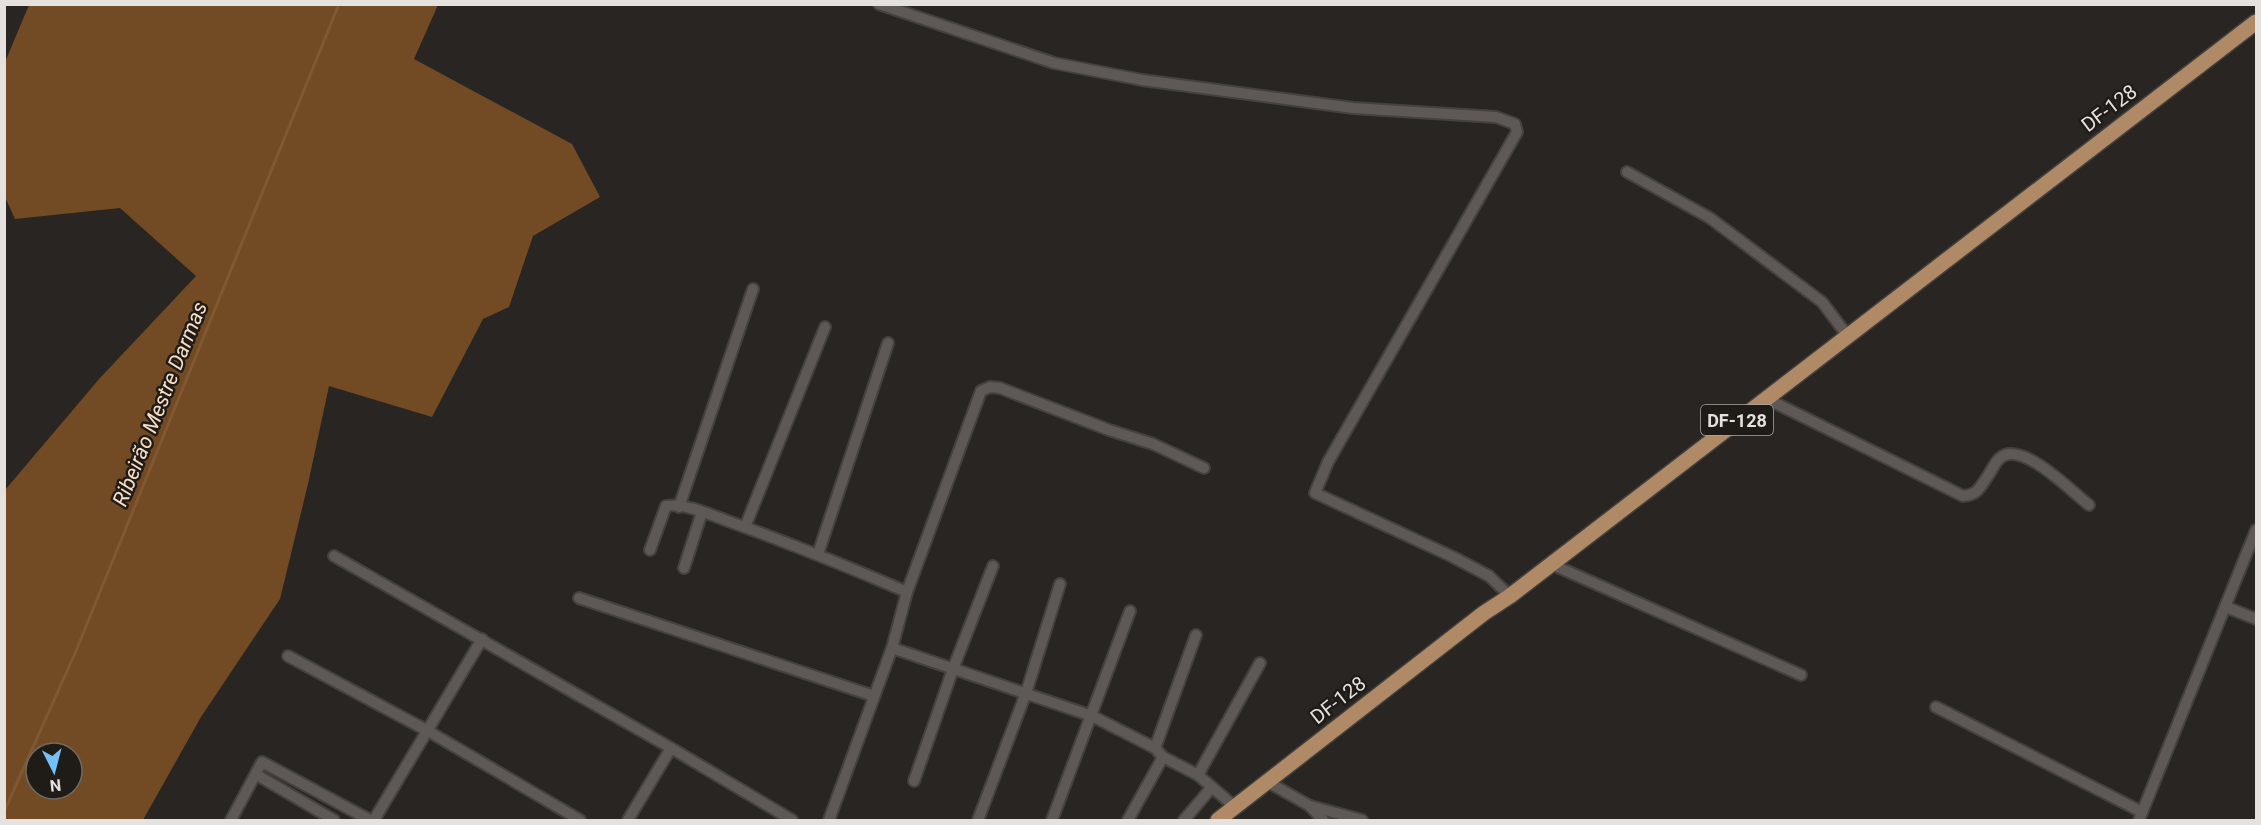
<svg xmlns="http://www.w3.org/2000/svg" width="2261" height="825" font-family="Roboto,sans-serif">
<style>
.forest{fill:#724a23;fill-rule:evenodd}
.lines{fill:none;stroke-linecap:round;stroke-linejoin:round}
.stream{stroke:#815831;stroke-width:3}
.street-casing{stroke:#44413e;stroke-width:14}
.primary-casing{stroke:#44413e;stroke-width:18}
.street{stroke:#5e5956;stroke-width:10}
.primary{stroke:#b08966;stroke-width:15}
.labels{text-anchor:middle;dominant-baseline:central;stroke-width:5;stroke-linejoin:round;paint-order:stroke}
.shield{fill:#1f1c18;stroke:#a9a6a3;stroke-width:1.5}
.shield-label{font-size:18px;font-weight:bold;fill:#e4e1df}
.street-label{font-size:20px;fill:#e4e1df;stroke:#1f1c18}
.water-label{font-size:21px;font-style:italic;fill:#f8ddc6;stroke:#1f1c18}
</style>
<rect width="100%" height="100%" fill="#292522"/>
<path class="forest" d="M29,5H438L414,59L572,144L600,197L533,236L509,307L483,319L432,417L329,386L308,484L280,599L201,717L143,820H5V490L100,378L196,276L120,208L15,219L5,197V62ZM36,753H72V789H36Z"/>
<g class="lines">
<polyline class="stream" points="4,812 76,651 339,4"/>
<defs>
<g id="street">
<polyline points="879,4 1054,63 1142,80 1353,108 1496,117 1515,124 1517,132 1328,462 1315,493 1453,557 1489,576 1510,596"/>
<polyline points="1627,172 1710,218 1822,302 1847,335"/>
<path d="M1765,398L1963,496C1977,495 1980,488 1987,477C1991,472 1995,462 2000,458C2021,439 2072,492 2089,505"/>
<polyline points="679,507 753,289"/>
<polyline points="745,527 825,327"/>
<path d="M650,550L666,506C685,502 718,518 736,524C794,545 851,568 907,592"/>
<polyline points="818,554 888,343"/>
<polyline points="334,556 671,748 792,820"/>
<polyline points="1551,564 1801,675"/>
<polyline points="684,568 702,512"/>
<polyline points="579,598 874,696"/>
<polyline points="2226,607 2256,619"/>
<polyline points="892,648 1092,716 1155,748 1163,757 1198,775 1235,807"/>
<polyline points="288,656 428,731 580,820"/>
<polyline points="1936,707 2142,812"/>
<polyline points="1155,748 1196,635"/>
<polyline points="257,775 334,820"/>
<polyline points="1198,775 1260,663"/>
<polyline points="914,781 953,669 993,566"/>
<polyline points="1268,782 1310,806 1362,820"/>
<polyline points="1310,806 1323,820"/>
<polyline points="231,820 262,762 370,820"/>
<polyline points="374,820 482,639"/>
<polyline points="628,820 671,748"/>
<polyline points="829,820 892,648 907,592 981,391 990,387 1000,388 1109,430 1153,444 1204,468"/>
<polyline points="978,820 1026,693 1060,584"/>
<polyline points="1052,820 1130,611"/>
<polyline points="1128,820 1163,757"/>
<polyline points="1184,820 1212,787"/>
<polyline points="2139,820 2256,530"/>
</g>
<polyline id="primary" points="1218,820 1484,613 1510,596 2256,22"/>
</defs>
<use href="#street" class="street-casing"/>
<use href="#primary" class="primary-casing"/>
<use href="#street" class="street"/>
<use href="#primary" class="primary"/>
</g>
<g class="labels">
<rect class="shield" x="1701" y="405" width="72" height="30" rx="4.5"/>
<g class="shield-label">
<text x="1737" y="420">DF-128</text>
</g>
<g class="street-label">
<text transform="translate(2109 108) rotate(-37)">DF-128</text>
<text transform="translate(1338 700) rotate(-38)">DF-128</text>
</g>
<g class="water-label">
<text transform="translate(160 404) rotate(-68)">Ribeirão Mestre Darmas</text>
</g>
</g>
<rect width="2261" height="825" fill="none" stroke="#e4e1df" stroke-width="12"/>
<g transform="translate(54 771) rotate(174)"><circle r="28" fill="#1f1c18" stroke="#6e6b68" stroke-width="1.5"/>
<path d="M0-4.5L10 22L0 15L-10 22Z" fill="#77bff7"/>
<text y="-9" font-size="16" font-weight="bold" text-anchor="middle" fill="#e4e1df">N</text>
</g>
</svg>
